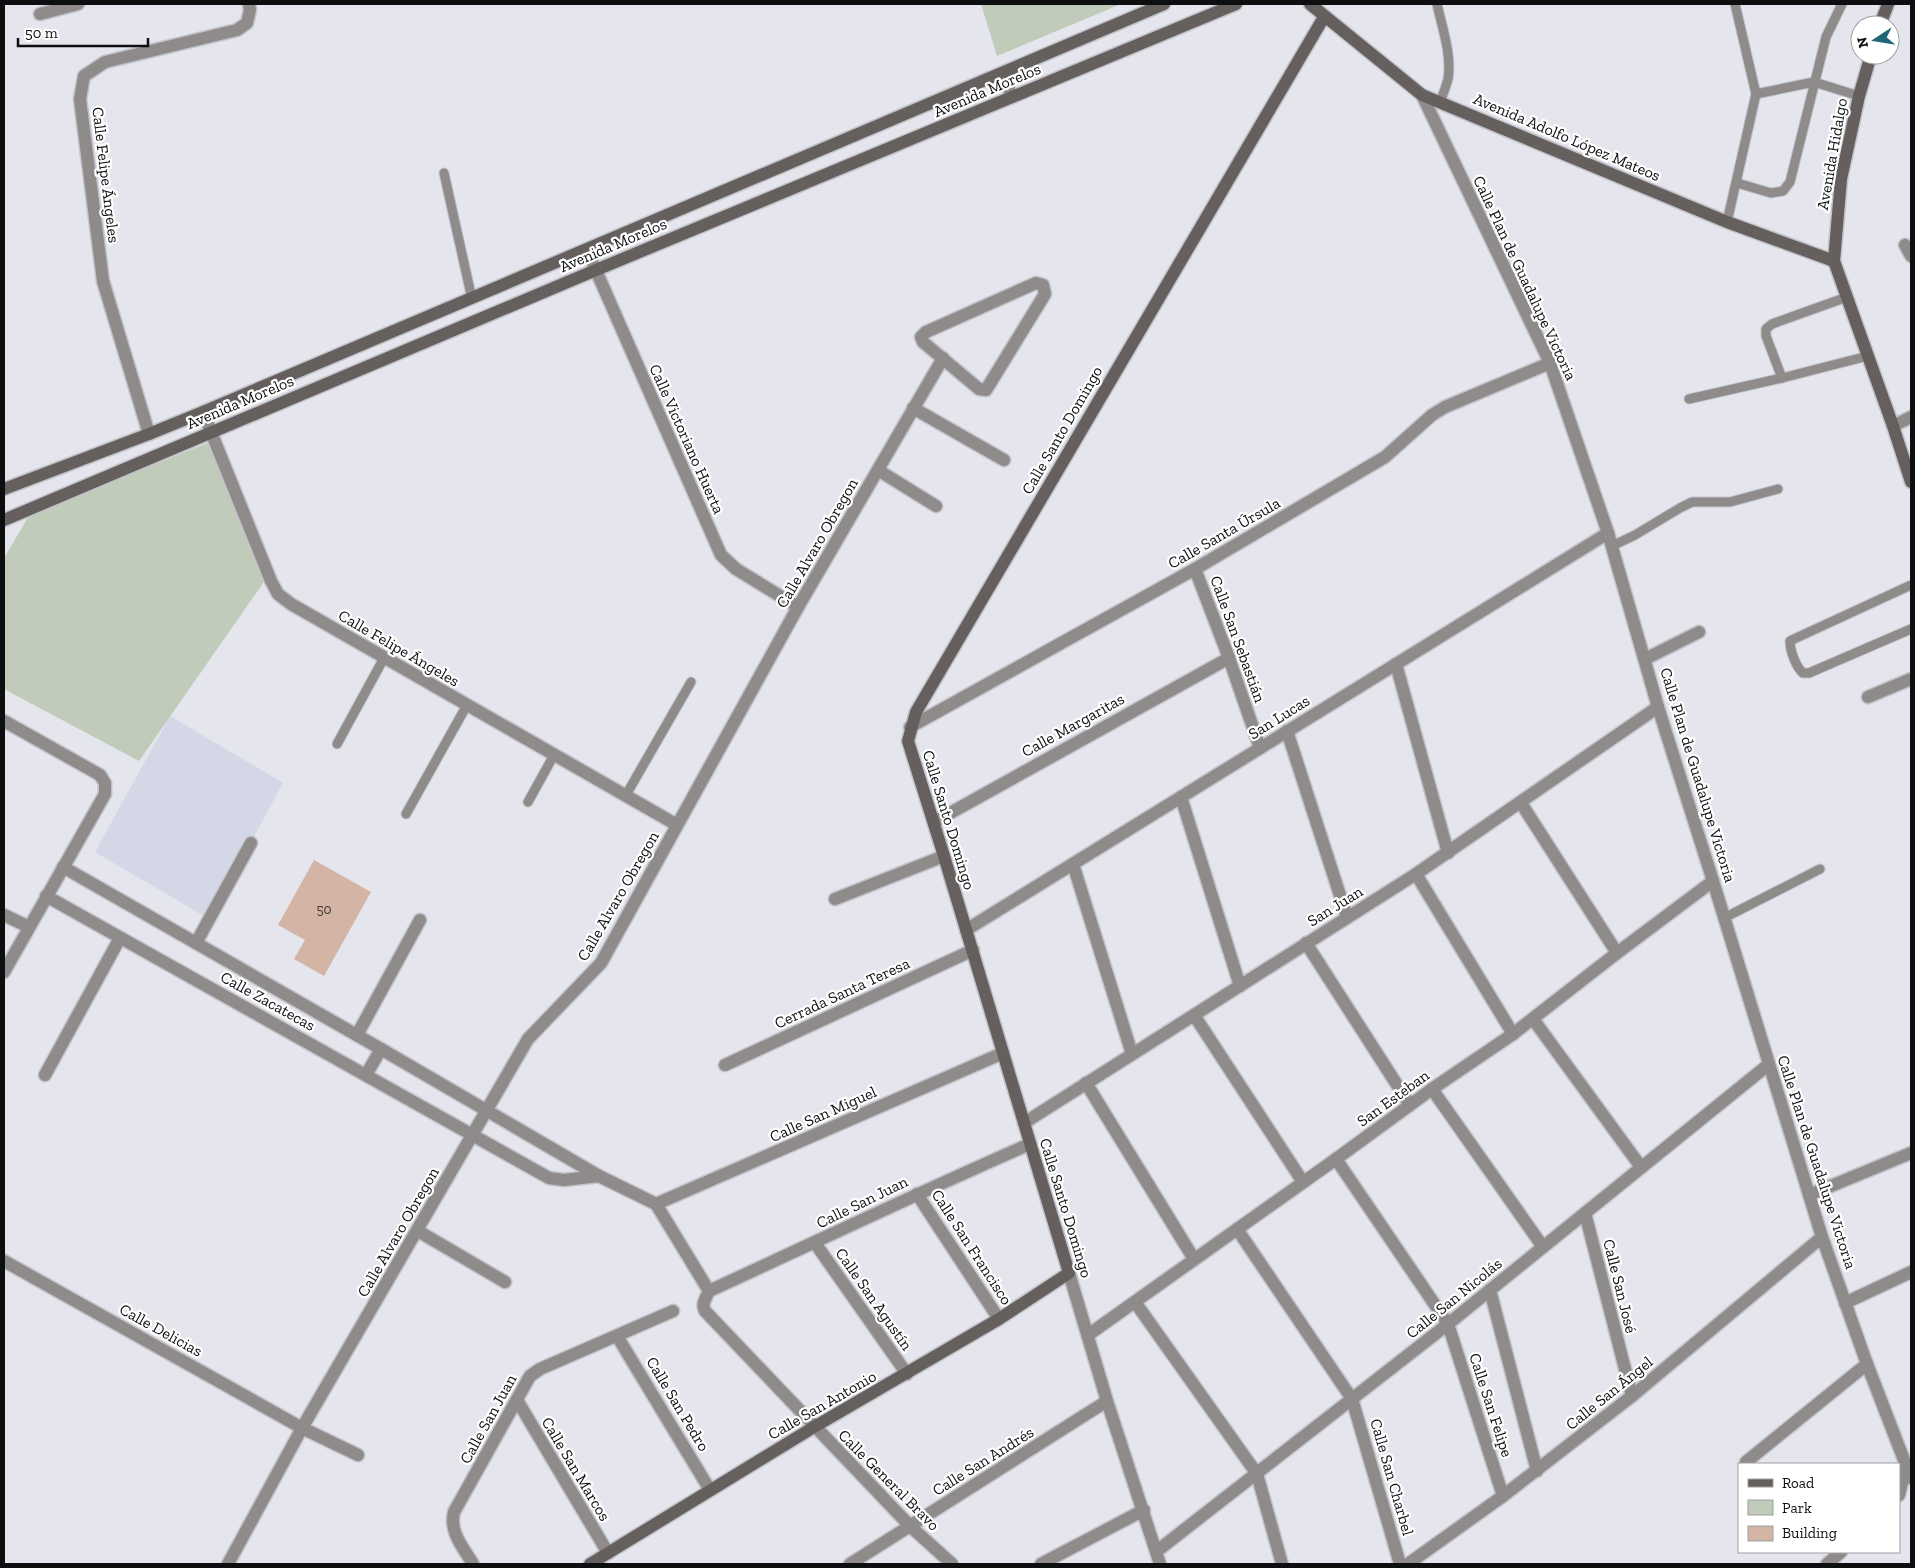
<svg xmlns="http://www.w3.org/2000/svg" width="1915" height="1568" font-family="'Zilla Slab',serif">
<style>
.built{fill:#d4d7e5}
.green{fill:#c0cbb9}
.building{fill:#d4b4a5}
.lines{fill:none;stroke-linecap:round;stroke-linejoin:round}
.service-casing{stroke:#c2c3ca;stroke-width:11}
.minor-casing{stroke:#c2c3ca;stroke-width:15}
.secondary-casing{stroke:#c2c3ca;stroke-width:15}
.service{stroke:#8e8b8a;stroke-width:9}
.minor{stroke:#8e8b8a;stroke-width:12}
.secondary{stroke:#65605e;stroke-width:12}
.labels{text-anchor:middle;dominant-baseline:central;stroke-width:4.5;stroke-linejoin:round;paint-order:stroke}
.number-label{font-size:14px;fill:#3f3835}
.street-label{font-size:16px;fill:#0d0e10;stroke:#fff}
</style>
<rect width="100%" height="100%" fill="#e4e5ed"/>
<polygon class="built" points="170,716 283,783 209,919 95,852"/>
<g class="green">
<polygon points="981,4 1121,4 997,56"/>
<polygon points="208,443 266,579 139,761 4,689 4,558 30,514"/>
</g>
<polygon class="building" points="314,860 371,892 324,976 294,959 305,940 278,925"/>
<g class="lines">
<defs>
<g id="service">
<path d="M1437,4C1442,27 1452,55 1448,79C1446,87 1443,94 1440,102"/>
<polyline points="1756,94 1814,82 1859,96"/>
<polyline points="444,173 472,299"/>
<polyline points="1737,183 1771,193 1783,191 1790,182 1826,37 1842,4"/>
<polyline points="1727,222 1756,94 1735,4"/>
<polyline points="1782,378 1766,336 1766,329 1772,324 1847,297"/>
<polyline points="1689,399 1782,378 1868,356"/>
<polyline points="1612,546 1635,535 1680,508 1692,502 1730,502 1778,489"/>
<path d="M1911,585L1794,639L1790,641C1790,651 1796,667 1803,673H1809L1911,629"/>
<polyline points="337,744 384,658"/>
<polyline points="626,795 691,682"/>
<polyline points="528,802 554,755"/>
<polyline points="406,814 467,705"/>
<polyline points="1724,918 1820,869"/>
</g>
<g id="minor">
<polyline points="40,14 78,4"/>
<polyline points="1003,73 1012,97"/>
<polyline points="1422,95 1550,363 1608,533 1658,707 1713,881 1822,1237 1867,1364 1911,1478"/>
<polyline points="1905,245 1911,256"/>
<polyline points="587,250 721,555 736,569 798,607"/>
<polygon points="1036,283 1043,285 1045,294 986,390 979,389 923,342 921,337 926,332"/>
<polyline points="913,408 1004,460"/>
<polyline points="203,412 271,581 278,594 291,604 677,825"/>
<polyline points="1893,426 1911,417"/>
<polyline points="149,434 103,281 80,99 84,76 105,62 237,30 247,23 250,10 249,4"/>
<polyline points="878,470 936,506"/>
<polyline points="1195,569 1229,658 1260,748"/>
<polyline points="1645,659 1699,632"/>
<polyline points="1396,664 1448,853"/>
<polyline points="1868,697 1911,679"/>
<polyline points="4,721 100,775 105,783 105,794 4,972"/>
<polyline points="910,727 1195,569 1385,457 1432,415 1445,407 1550,363"/>
<polyline points="1287,731 1347,917"/>
<polyline points="1181,797 1240,986"/>
<polyline points="1521,803 1617,953"/>
<polyline points="934,822 1229,658"/>
<polyline points="1073,864 1132,1054"/>
<path d="M63,867L381,1049L599,1176L656,1204L709,1291C706,1298 701,1304 705,1311L910,1526L952,1564"/>
<polyline points="1416,874 1513,1034"/>
<polyline points="46,896 549,1178 564,1180 599,1176"/>
<polyline points="835,899 944,856"/>
<polyline points="4,915 29,927"/>
<polyline points="966,930 1608,533"/>
<polyline points="196,943 251,843"/>
<polyline points="1306,943 1410,1105"/>
<polyline points="1194,1015 1303,1182"/>
<polyline points="1533,1019 1641,1167"/>
<polyline points="357,1035 420,920"/>
<polyline points="725,1065 973,950"/>
<polyline points="45,1075 120,938"/>
<polyline points="366,1075 381,1049"/>
<polyline points="1086,1083 1194,1259"/>
<polyline points="1432,1089 1543,1247"/>
<polyline points="1024,1123 1416,874 1658,707"/>
<polyline points="1336,1159 1448,1324 1503,1496"/>
<polyline points="917,1194 999,1319"/>
<polyline points="1809,1195 1911,1153"/>
<polyline points="656,1204 1003,1053"/>
<polyline points="1585,1213 1632,1396"/>
<polyline points="1237,1229 1352,1399 1400,1564"/>
<polyline points="418,1231 505,1282"/>
<polyline points="815,1243 907,1374"/>
<polyline points="4,1261 302,1428 358,1455"/>
<polyline points="1069,1273 1107,1401 1160,1564"/>
<polyline points="1490,1290 1537,1471"/>
<path d="M709,1291C816,1242 922,1191 1030,1144"/>
<polyline points="1135,1302 1257,1474 1282,1564"/>
<polyline points="1845,1303 1911,1272"/>
<polyline points="1088,1335 1336,1159 1432,1089 1513,1034 1617,953 1713,881"/>
<polyline points="617,1336 710,1490"/>
<polyline points="517,1400 608,1553"/>
<polyline points="1746,1462 1867,1364"/>
<polyline points="1899,1495 1906,1467"/>
<polyline points="1157,1551 1448,1324 1768,1065"/>
<polyline points="228,1564 302,1428 528,1039 601,963 798,607 943,358"/>
<path d="M473,1564C463,1547 449,1532 454,1512L530,1376L540,1369L673,1311"/>
<polyline points="850,1564 1107,1401"/>
<polyline points="1041,1564 1144,1510"/>
<polyline points="1408,1564 1503,1496 1632,1396 1822,1237"/>
<polyline points="1827,1564 1841,1552"/>
</g>
<g id="secondary">
<polyline points="1310,4 1422,95 1727,222 1834,261"/>
<polyline points="1880,25 1888,4"/>
<polyline points="1871,55 1859,96 1841,179 1834,261 1893,426 1911,482"/>
<polyline points="4,489 149,434 203,412 1164,4"/>
<polyline points="4,520 596,270 1236,4"/>
<polyline points="590,1564 814,1427 999,1319 1069,1273 944,856 908,741 916,712 1324,17"/>
</g>
</defs>
<use href="#service" class="service-casing"/>
<use href="#minor" class="minor-casing"/>
<use href="#secondary" class="secondary-casing"/>
<use href="#service" class="service"/>
<use href="#minor" class="minor"/>
<use href="#secondary" class="secondary"/>
</g>
<g class="labels">
<g class="number-label">
<text x="324" y="909">50</text>
</g>
<g class="street-label">
<text transform="translate(987 90) rotate(-23)">Avenida Morelos</text>
<text transform="translate(1567 137) rotate(23)">Avenida Adolfo López Mateos</text>
<text transform="translate(1832 154) rotate(-80)">Avenida Hidalgo</text>
<text transform="translate(106 175) rotate(83)">Calle Felipe Ángeles</text>
<text transform="translate(613 245) rotate(-23)">Avenida Morelos</text>
<text transform="translate(1525 278) rotate(65)">Calle Plan de Guadalupe Victoria</text>
<text transform="translate(240 402) rotate(-23)">Avenida Morelos</text>
<text transform="translate(1062 430) rotate(-60)">Calle Santo Domingo</text>
<text transform="translate(687 439) rotate(66)">Calle Victoriano Huerta</text>
<text transform="translate(1224 533) rotate(-30)">Calle Santa Úrsula</text>
<text transform="translate(817 543) rotate(-60)">Calle Alvaro Obregon</text>
<text transform="translate(1238 639) rotate(70)">Calle San Sebastián</text>
<text transform="translate(399 648) rotate(30)">Calle Felipe Ángeles</text>
<text transform="translate(1279 717) rotate(-32)">San Lucas</text>
<text transform="translate(1073 725) rotate(-29)">Calle Margaritas</text>
<text transform="translate(1698 775) rotate(73)">Calle Plan de Guadalupe Victoria</text>
<text transform="translate(949 820) rotate(73)">Calle Santo Domingo</text>
<text transform="translate(618 896) rotate(-60)">Calle Alvaro Obregon</text>
<text transform="translate(1335 906) rotate(-32)">San Juan</text>
<text transform="translate(842 993) rotate(-25)">Cerrada Santa Teresa</text>
<text transform="translate(268 1001) rotate(29)">Calle Zacatecas</text>
<text transform="translate(1393 1098) rotate(-36)">San Esteban</text>
<text transform="translate(823 1114) rotate(-24)">Calle San Miguel</text>
<text transform="translate(1817 1162) rotate(72)">Calle Plan de Guadalupe Victoria</text>
<text transform="translate(862 1202) rotate(-26)">Calle San Juan</text>
<text transform="translate(1066 1208) rotate(73)">Calle Santo Domingo</text>
<text transform="translate(398 1232) rotate(-60)">Calle Alvaro Obregon</text>
<text transform="translate(972 1247) rotate(57)">Calle San Francisco</text>
<text transform="translate(1620 1286) rotate(76)">Calle San José</text>
<text transform="translate(1454 1298) rotate(-39)">Calle San Nicolás</text>
<text transform="translate(874 1299) rotate(55)">Calle San Agustín</text>
<text transform="translate(161 1330) rotate(29)">Calle Delicias</text>
<text transform="translate(1609 1393) rotate(-39)">Calle San Ángel</text>
<text transform="translate(678 1404) rotate(59)">Calle San Pedro</text>
<text transform="translate(822 1405) rotate(-30)">Calle San Antonio</text>
<text transform="translate(1491 1405) rotate(72)">Calle San Felipe</text>
<text transform="translate(488 1419) rotate(-61)">Calle San Juan</text>
<text transform="translate(983 1461) rotate(-32)">Calle San Andrés</text>
<text transform="translate(576 1469) rotate(59)">Calle San Marcos</text>
<text transform="translate(1392 1477) rotate(74)">Calle San Charbel</text>
<text transform="translate(889 1480) rotate(45)">Calle General Bravo</text>
</g>
</g>
<rect width="1915" height="1568" fill="none" stroke="#0d0e10" stroke-width="10"/>
<rect x="1738" y="1463" width="162" height="90" fill="#ffffff" stroke="#9e9f9f"/>
<rect x="1748" y="1479" width="25" height="8" fill="#65605e" stroke="#9e9f9f"/>
<text x="1782" y="1488" font-size="15" fill="#0d0e10">Road</text>
<rect x="1748" y="1500" width="25" height="15" fill="#c0cbb9" stroke="#9e9f9f"/>
<text x="1782" y="1513" font-size="15" fill="#0d0e10">Park</text>
<rect x="1748" y="1526" width="25" height="15" fill="#d4b4a5" stroke="#9e9f9f"/>
<text x="1782" y="1538" font-size="15" fill="#0d0e10">Building</text>
<g transform="translate(1875 40) rotate(258)"><circle r="24" fill="#ffffff" stroke="#9e9f9f"/>
<path d="M0-4L9 19L0 12L-9 19Z" fill="#206776"/>
<text y="-8" font-size="14" font-weight="bold" text-anchor="middle" fill="#0d0e10">N</text>
</g>
<path d="M18 38v8h130v-8" fill="none" stroke="#0d0e10" stroke-width="2.5"/>
<text x="25" y="38" font-size="15" fill="#0d0e10" stroke="#ffffff" stroke-width="4" paint-order="stroke">50 m</text>
</svg>
